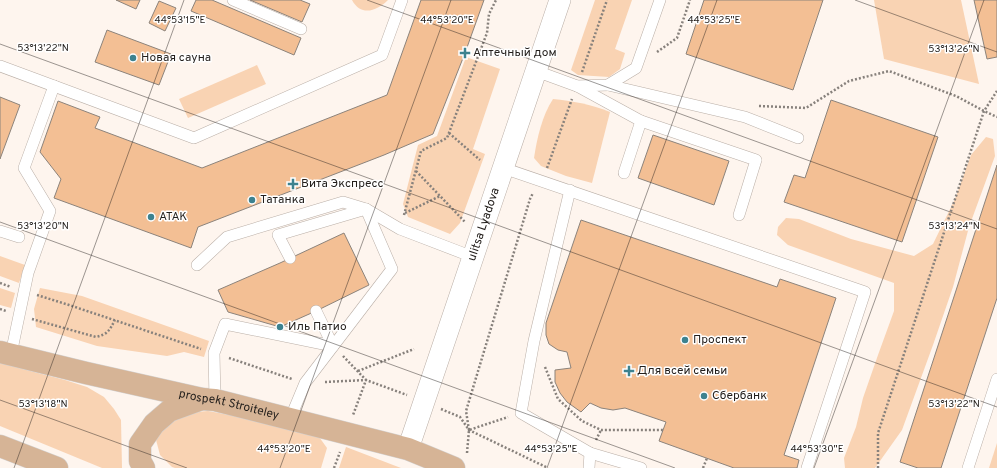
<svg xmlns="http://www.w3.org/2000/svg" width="997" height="468" font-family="Overpass,sans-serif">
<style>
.green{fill:#f9d3b3}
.building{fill:#f3bf94;stroke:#8c837b}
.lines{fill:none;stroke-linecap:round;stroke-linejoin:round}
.service-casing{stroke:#baafa7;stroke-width:12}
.minor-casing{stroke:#baafa7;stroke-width:22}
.primary-casing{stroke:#d3d2d2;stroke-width:23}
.path{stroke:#87817c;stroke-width:2.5;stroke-dasharray:2 2;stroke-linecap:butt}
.service{stroke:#fff;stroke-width:11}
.minor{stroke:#fff;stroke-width:21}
.primary{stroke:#d6b496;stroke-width:22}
.ticks{fill:none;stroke:#231f1c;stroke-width:1;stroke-opacity:0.45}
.poi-dot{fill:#3d828f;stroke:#fff;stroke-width:1.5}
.labels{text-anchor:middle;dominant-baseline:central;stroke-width:3;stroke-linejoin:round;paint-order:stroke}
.poi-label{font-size:12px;fill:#231f1c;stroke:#fff;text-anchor:start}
.street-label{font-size:12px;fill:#231f1c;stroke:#fff}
.ticks-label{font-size:10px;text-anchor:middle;fill:#231f1c;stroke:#fff;stroke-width:3;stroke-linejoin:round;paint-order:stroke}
</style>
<rect width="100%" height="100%" fill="#fef5ee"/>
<g class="green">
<path d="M352,0H388C377,11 361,17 352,0Z"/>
<polygon points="595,0 632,0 615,49 625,53 620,69 609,77 578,75 571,70"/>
<polygon points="874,0 961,0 979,84 884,59"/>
<polygon points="466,57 500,69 473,149 485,154 460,223 450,234 408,217 403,204 418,145 437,136"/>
<polygon points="257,65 266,84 188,118 179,99"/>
<path d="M553,99C572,101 591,104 610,112L592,183L566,176L541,166L534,158C537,138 542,116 553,99Z"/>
<polygon points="986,137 993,139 995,156 969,227 953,287 933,345 902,430 875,468 845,468 844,458 856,427 863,398 878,355 894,311 894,283 788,245 777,235 778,227 786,218 799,219 851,239 914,256 933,244 955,199 971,155"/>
<polygon points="0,256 25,265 19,283 0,276"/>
<polygon points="0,288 15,293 11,308 0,305"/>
<polygon points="40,288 82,296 209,341 204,357 184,352 167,356 97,346 36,327 34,309"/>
<polygon points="0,363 65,380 87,387 104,397 114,409 121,420 122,468 102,468 0,426"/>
<polygon points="208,411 258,420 317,434 327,448 321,468 175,468 172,467 160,455 155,436 159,425 184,413"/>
<polygon points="997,443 997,468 989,468"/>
<polygon points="346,447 401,468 339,468"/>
</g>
<g class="building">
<polygon points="116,0 140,0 136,9"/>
<polygon points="196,0 212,0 301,38 294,55 191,11"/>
<polygon points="250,0 300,0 310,4 302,22"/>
<polygon points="421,0 484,0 465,53 433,134 384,155 198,227 191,248 54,198 61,179 40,152 58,101 100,117 95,128 202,168 387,95"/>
<polygon points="704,0 823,0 793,90 686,54"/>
<polygon points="974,0 997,0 997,57 987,59"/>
<polygon points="159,1 176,8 165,31 149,23"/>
<polygon points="107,30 171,54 159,85 95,62"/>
<polygon points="0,97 20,105 0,159"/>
<polygon points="831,100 938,137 902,242 784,202 794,175 805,178"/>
<polygon points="653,135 729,161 714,205 638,178"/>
<polygon points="997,165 997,298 941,468 918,468 900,462"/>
<polygon points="581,220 777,287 780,279 836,298 784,455 799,460 797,468 734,468 659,441 666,422 625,408 613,410 601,408 590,403 581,412 567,402 560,393 555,382 555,370 571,368 567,352 558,350 549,344 546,335 546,323"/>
<polygon points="344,233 369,285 316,311 280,327 228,312 218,290 280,263"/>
</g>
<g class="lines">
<defs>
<g id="service">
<polyline points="233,0 301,29"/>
<polyline points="0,66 194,138 382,55 402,0"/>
<polyline points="536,71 577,86 608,85 636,68 660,0"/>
<polyline points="608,85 745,117 798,138"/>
<polyline points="577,86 641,121 756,160 739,215"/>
<polyline points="503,168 865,292 807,468"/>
<polyline points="624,173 641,121"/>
<polyline points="570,190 534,341 521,413 590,453 641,468"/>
<polyline points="0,231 19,237"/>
<polyline points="290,258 278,235 366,209 392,269 305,383 290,419"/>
<polyline points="197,265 227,237 343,202 366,209 400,229 473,257"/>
<polyline points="316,311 333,346"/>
<polyline points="11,354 28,273 50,211 24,168 54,86"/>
<polyline points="215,400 214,353 225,324 333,346"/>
<polyline points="589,468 590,453"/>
<polyline points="968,468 997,379"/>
</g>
<g id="minor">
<path id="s1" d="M408,449L560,0"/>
</g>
<g id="primary">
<path id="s2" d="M0,352L86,373L202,399L215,400L408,449L454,468"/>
<polyline points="0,446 57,468"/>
<polyline points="144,468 140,461 140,444 154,424 169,411 202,399"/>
</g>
</defs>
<use href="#service" class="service-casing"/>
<use href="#minor" class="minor-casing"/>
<use href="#primary" class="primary-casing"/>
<g class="path">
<polyline points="657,52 677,38 690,0"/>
<polyline points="582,72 607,0"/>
<polyline points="759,106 806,108 849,81 889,71 956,96 984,111 997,117"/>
<polyline points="449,133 480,160"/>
<polyline points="547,168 572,99"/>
<polyline points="416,171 465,222"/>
<polyline points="405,213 440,196"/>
<polyline points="404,215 421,151 447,138 487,33 489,14 496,0"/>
<polyline points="0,283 11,287"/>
<polyline points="37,295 69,305 201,349"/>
<polyline points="0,309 6,311"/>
<path d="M32,319L96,337C108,334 109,331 115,320"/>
<polyline points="343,356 366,380 353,415"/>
<polyline points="229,358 292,379"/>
<polyline points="545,367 558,399 582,421 601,430 663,430"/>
<polyline points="358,371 414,349"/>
<polyline points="325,382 366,380 407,395"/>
<polyline points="441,409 460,417 469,430 548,468"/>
<polyline points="469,430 466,411 530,199 533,193"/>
<polyline points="596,440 601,430"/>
<polyline points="467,453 469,430 508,417"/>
<polyline points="334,468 340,452"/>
<polyline points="703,468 707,458"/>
<polyline points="878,468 878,433 984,111 997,91"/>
</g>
<use href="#service" class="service"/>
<use href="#minor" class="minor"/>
<use href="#primary" class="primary"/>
</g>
<path class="ticks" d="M367,0L997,229M855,0L997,52M0,44L997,407M0,222L675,468M0,400L187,468M14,468L184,0M280,468L451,0M547,468L717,0M814,468L984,0"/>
<g class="poi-dot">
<path d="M463 47h4v4h4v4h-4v4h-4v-4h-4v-4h4z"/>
<circle cx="133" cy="58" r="4"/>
<path d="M291 178h4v4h4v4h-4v4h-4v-4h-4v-4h4z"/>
<circle cx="252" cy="200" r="4"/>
<circle cx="151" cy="217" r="4"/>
<circle cx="280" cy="327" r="4"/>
<circle cx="685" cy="340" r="4"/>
<path d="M627 365h4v4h4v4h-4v4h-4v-4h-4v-4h4z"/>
<circle cx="704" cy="396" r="4"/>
</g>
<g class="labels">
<g class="poi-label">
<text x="473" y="53">Аптечный дом</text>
<text x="141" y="58">Новая сауна</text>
<text x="301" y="184">Вита Экспресс</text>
<text x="260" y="200">Татанка</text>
<text x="159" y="217">АТАК</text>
<text x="288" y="327">Иль Патио</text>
<text x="693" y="340">Проспект</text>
<text x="637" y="371">Для всей семьи</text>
<text x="712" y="396">Сбербанк</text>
</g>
<g class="street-label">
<text stroke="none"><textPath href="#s1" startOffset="237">ulitsa Lyadova</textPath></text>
<text stroke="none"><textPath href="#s2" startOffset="235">prospekt Stroiteley</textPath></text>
</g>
</g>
<g class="ticks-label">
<text x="180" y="23">44°53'15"E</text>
<text x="447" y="23">44°53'20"E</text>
<text x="714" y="23">44°53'25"E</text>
<text x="43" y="51">53°13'22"N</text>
<text x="954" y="52">53°13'26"N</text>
<text x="43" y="229">53°13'20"N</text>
<text x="954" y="229">53°13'24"N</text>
<text x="43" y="407">53°13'18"N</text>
<text x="954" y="407">53°13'22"N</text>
<text x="284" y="452">44°53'20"E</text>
<text x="551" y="452">44°53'25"E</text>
<text x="817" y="452">44°53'30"E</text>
</g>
</svg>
